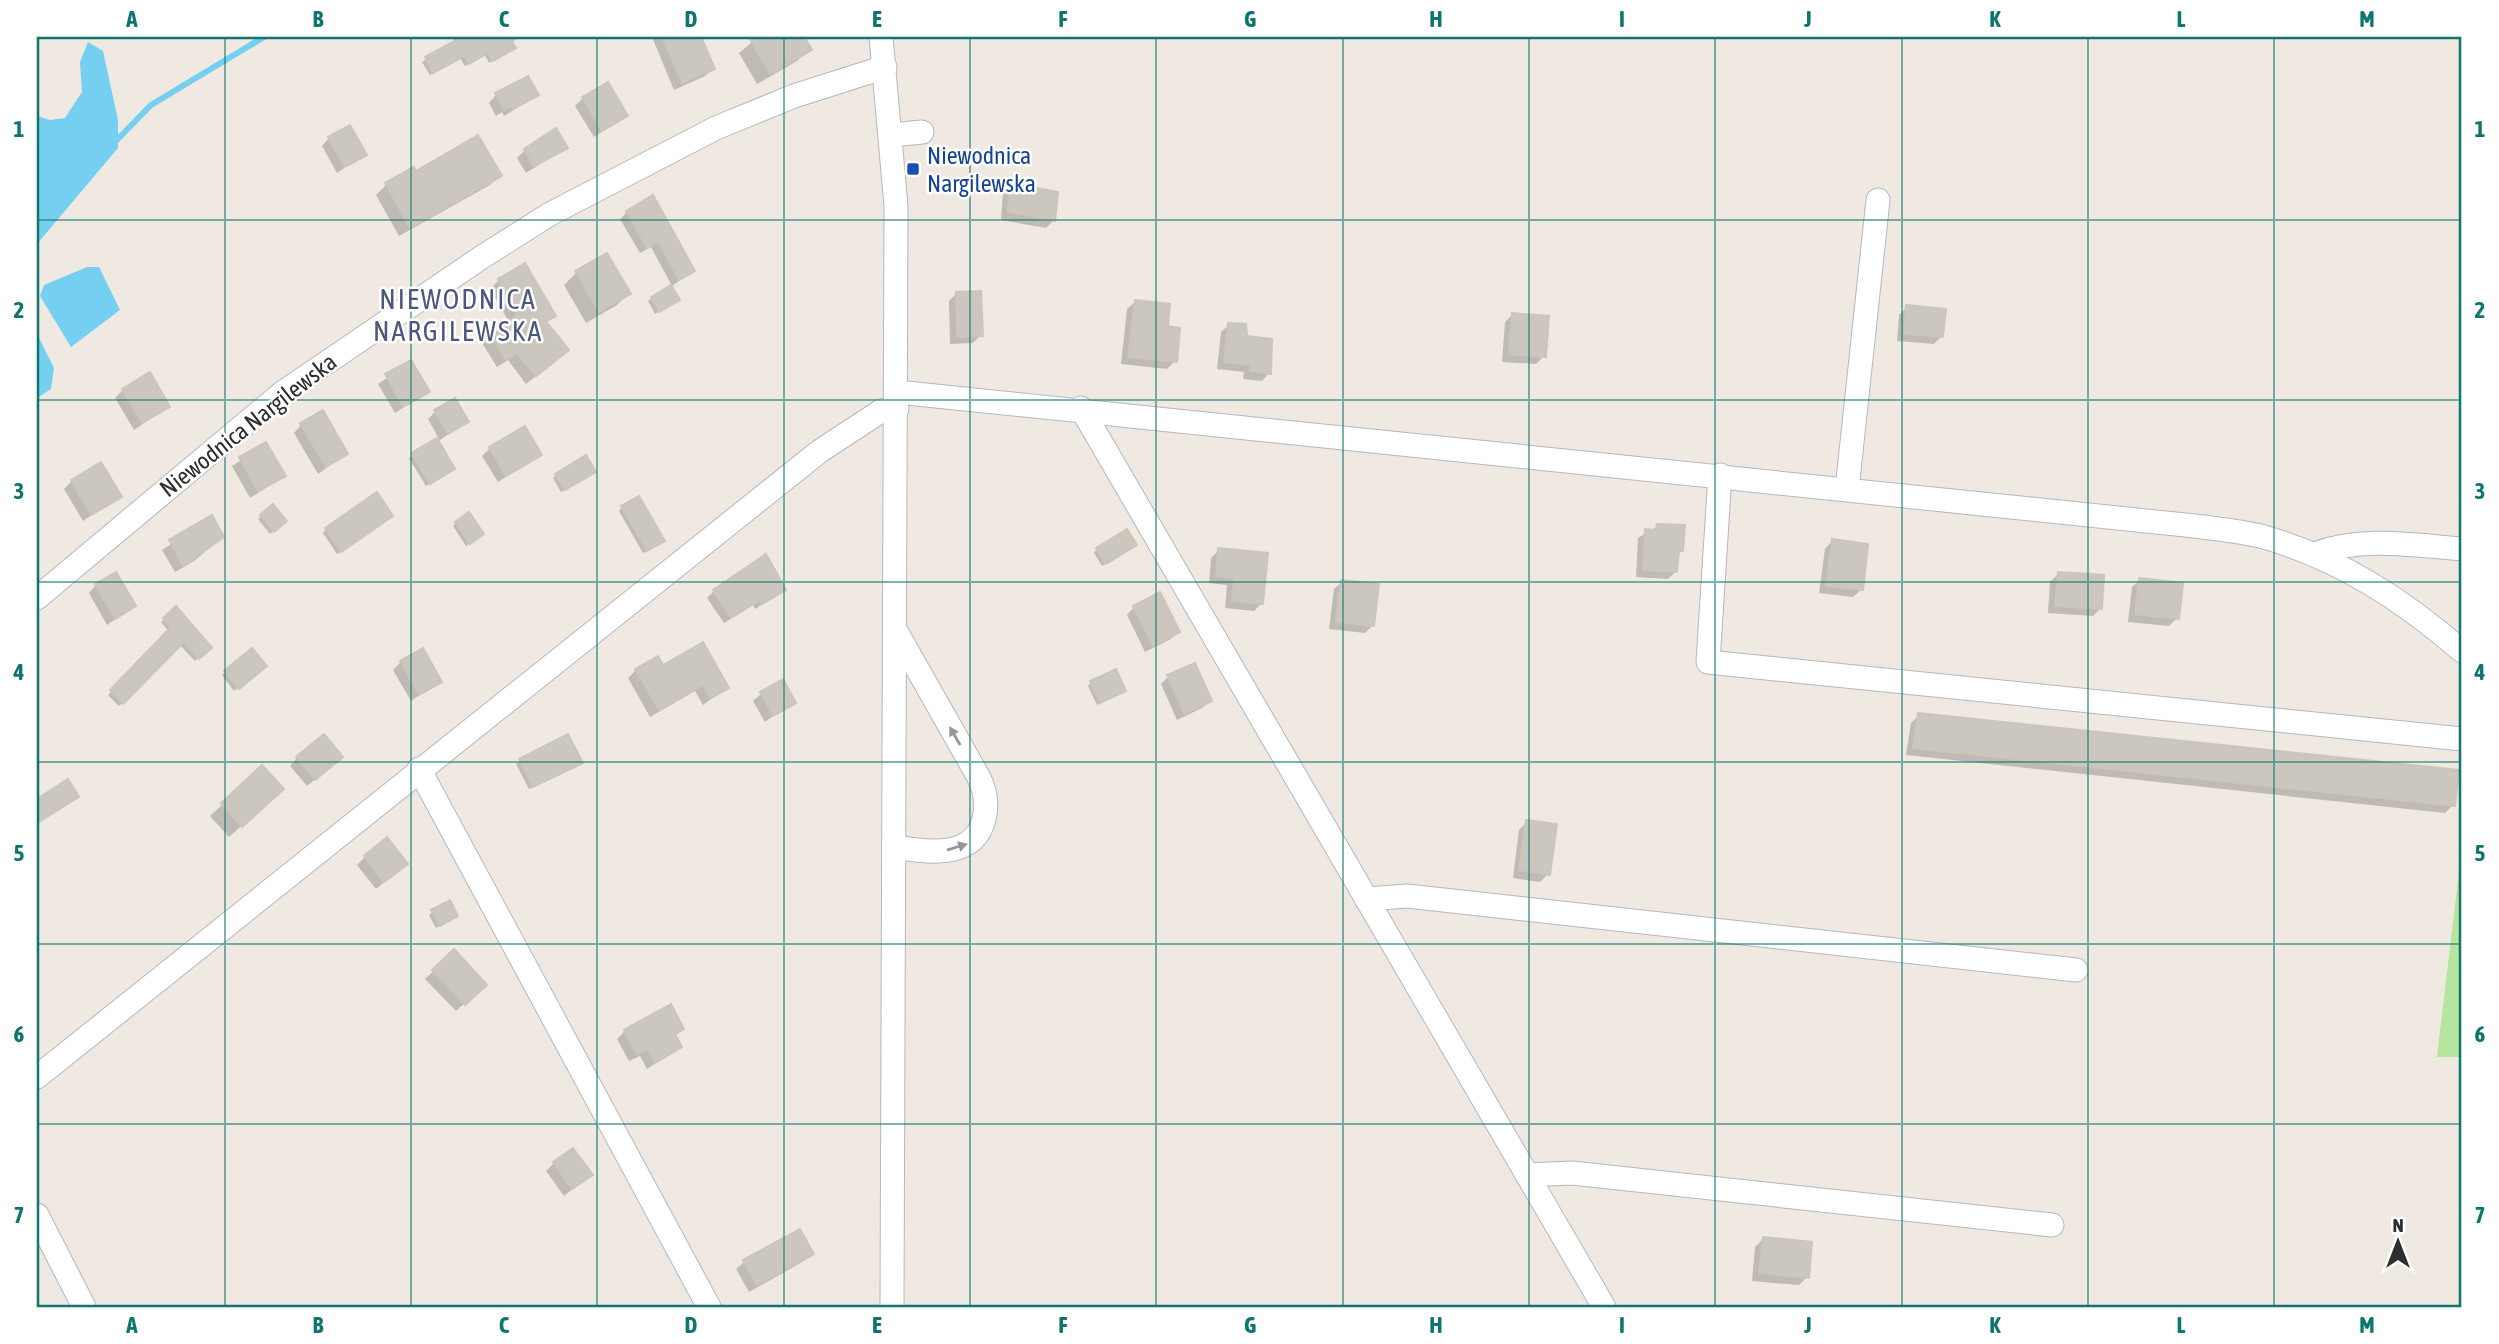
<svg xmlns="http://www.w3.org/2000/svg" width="2499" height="1344" font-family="'Asap Condensed',sans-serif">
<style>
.green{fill:#b6e59e}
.water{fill:#75cff0}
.shadow{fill:#0003}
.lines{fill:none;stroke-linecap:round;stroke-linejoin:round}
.stream{stroke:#75cff0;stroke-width:6}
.building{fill:#cbc7bf;stroke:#cbc5ba;stroke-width:2}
.minor-casing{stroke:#b4b7c1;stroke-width:25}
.minor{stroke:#fff;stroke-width:23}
.oneway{fill:#969696}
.grid{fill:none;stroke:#0f766e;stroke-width:2;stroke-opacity:0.55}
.transit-dot{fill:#1a4fb4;stroke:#fff;stroke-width:2.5}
.labels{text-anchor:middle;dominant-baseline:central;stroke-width:5;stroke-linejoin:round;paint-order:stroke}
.transit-label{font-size:24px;fill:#164399;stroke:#fff;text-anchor:start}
.street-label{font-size:24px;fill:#2e2e2e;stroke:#fff}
.quarter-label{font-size:28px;letter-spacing:2px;fill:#4d5680;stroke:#fff}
.neatline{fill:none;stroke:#0f766e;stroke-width:2.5}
.grid-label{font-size:23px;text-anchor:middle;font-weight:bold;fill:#0f766e}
</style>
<rect width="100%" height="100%" fill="#efe9e1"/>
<polygon class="green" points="2462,846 2462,1057 2437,1057"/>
<g class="water">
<polygon points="88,42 103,51 118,120 118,148 37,244 37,116 50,120 65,118 82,92 80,62"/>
<polygon points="87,267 99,267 120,310 71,347 40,296 44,285"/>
<polygon points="37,334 54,368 51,389 37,398"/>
</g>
<g class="shadow">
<polygon points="452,37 507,37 514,48 489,63 485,55 465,66 460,58 430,75 422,62 455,42"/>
<polygon points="652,37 699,37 713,69 705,76 674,90"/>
<polygon points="758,37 802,37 809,49 797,61 757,84 739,53"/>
<polygon points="496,95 537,95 504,116 502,112 496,116 489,103"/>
<polygon points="583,98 626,116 594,137 575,106"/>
<polygon points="329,138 364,154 337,173 322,146"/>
<polygon points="565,148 526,173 517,158 525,150"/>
<polygon points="413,169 415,173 500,175 490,185 399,236 376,195 386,185"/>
<polygon points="1011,185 1054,220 1046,228 1001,220 1003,193"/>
<polygon points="627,212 693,271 672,286 651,247 640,253 620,219"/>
<polygon points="576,273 629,293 617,305 586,323 564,285"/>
<polygon points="499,280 553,316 546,323 558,359 526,384 508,360 497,367 482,343 509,322 490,289"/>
<polygon points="957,293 981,335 973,343 950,344 949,301"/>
<polygon points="652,298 678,300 655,314 648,301"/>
<polygon points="1135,302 1175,361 1167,369 1121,364 1127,309"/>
<polygon points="1907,307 1942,336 1934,344 1897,341 1899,315"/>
<polygon points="1513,314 1544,356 1536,364 1502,362 1505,322"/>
<polygon points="1229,325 1246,338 1269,373 1262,381 1243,379 1244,372 1217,369 1221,332"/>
<polygon points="410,362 427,392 395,413 378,384"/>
<polygon points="123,390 168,407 134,430 115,398"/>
<polygon points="436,411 466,422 437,442 450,472 426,486 409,458 439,439 428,419"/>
<polygon points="301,425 346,454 318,474 294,433"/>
<polygon points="266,444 284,476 250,498 232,466"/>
<polygon points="490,448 540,455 498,482 482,456"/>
<polygon points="556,475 590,475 561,492 553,478"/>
<polygon points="72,481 119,497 83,521 64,489"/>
<polygon points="622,507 659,544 643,553 619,511"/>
<polygon points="261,516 282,524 270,534 258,519"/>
<polygon points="211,518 222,537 194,561 175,572 162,550"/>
<polygon points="388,519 337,554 323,533 326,529"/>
<polygon points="456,523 479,537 466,546 453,526"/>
<polygon points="1658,526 1682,550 1677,556 1676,571 1668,579 1636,577 1638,538"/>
<polygon points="1832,541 1861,590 1853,597 1819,593 1825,549"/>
<polygon points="1131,548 1102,566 1094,553 1097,549"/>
<polygon points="1219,550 1262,603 1254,611 1225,608 1227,585 1209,583 1211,558"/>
<polygon points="2058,574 2101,608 2093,616 2048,613 2050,582"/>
<polygon points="2140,580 2177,618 2169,626 2128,622 2132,587"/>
<polygon points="1342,582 1373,625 1365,633 1329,629 1334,589"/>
<polygon points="96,585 134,606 107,625 89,593"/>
<polygon points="784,590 755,609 753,605 724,623 707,598 714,591"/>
<polygon points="1134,607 1178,631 1171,639 1145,652 1127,615"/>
<polygon points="176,609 210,647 195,661 179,644 119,706 108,695 169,632 161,622"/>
<polygon points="401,662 440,681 411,701 393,670"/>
<polygon points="662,667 727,687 703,705 695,691 650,717 628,678 636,670"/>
<polygon points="261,669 234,691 222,675 225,672"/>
<polygon points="1168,677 1210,701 1202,708 1177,720 1161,684"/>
<polygon points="1091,682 1124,690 1097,705 1088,686"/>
<polygon points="761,694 794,702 765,722 753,701"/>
<polygon points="1919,715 2453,805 2445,813 1906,755 1911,723"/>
<polygon points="568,736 577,766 529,789 516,764"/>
<polygon points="297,758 333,764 307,786 290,766"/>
<polygon points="262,768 269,801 229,837 210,816"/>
<polygon points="1527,822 1548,874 1540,882 1513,878 1519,830"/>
<polygon points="365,857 398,871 376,889 357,865"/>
<polygon points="433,912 456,916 436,928 429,915"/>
<polygon points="454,952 477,992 456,1011 425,979"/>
<polygon points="682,1029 674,1037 680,1047 647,1069 640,1056 629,1061 617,1039 625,1031"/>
<polygon points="554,1163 590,1175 564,1196 546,1171"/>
<polygon points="800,1231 812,1254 804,1261 749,1292 736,1269 744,1262"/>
<polygon points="1763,1239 1807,1277 1799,1285 1752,1281 1755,1247"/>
</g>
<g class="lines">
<polyline class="stream" points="112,145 151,105 264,37"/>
</g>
<g class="building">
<polygon points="462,37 519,37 512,41 516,48 493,61 488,53 469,64 464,56 433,73 425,57"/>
<polygon points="662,37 701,37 715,69 682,83"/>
<polygon points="749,37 804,37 812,50 770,74"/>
<polygon points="528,76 539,95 513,109 511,106 504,110 495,93"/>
<polygon points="608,82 628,116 602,131 582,97"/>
<polygon points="350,125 367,155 345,167 328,137"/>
<polygon points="556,128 568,148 534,166 524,149"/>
<polygon points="478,135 502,176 410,228 385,183 414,167 416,171"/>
<polygon points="1011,183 1058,192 1055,221 1008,212"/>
<polygon points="653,195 695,271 679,280 658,241 647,248 626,211"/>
<polygon points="607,253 631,294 599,312 575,271"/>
<polygon points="525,263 556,316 546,321 569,350 536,376 517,353 506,360 489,333 518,315 498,279"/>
<polygon points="671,285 680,300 659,312 651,297"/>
<polygon points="981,291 983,336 957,337 956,292"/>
<polygon points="1135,300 1170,304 1168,326 1180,328 1177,362 1128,357"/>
<polygon points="1906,305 1946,309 1943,337 1904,334"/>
<polygon points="1512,313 1549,316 1546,357 1509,354"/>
<polygon points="1228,323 1246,324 1247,336 1272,339 1271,374 1250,371 1251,365 1224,362"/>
<polygon points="411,360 430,392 403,407 385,374"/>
<polygon points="150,372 170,407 142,423 122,389"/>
<polygon points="455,398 469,422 448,434 434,410"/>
<polygon points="323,410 348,454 326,467 300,423"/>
<polygon points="525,426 542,455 506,476 489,447"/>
<polygon points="437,438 455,469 430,484 411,453"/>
<polygon points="266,442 286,476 258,491 239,457"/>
<polygon points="586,455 596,472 565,490 555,474"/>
<polygon points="101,462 122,497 91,515 71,480"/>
<polygon points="377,492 393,516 341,552 325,528"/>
<polygon points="639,496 665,541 647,551 621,506"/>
<polygon points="273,504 287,521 274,532 260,515"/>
<polygon points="469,512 484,534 470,544 455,522"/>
<polygon points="212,515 224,537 183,566 169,540"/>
<polygon points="1657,524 1685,525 1683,551 1679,551 1677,572 1643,570 1645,529 1656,530"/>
<polygon points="1127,529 1137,545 1106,564 1096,548"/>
<polygon points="1832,539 1868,544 1863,590 1826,586"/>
<polygon points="1218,548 1268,553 1263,604 1232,601 1234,578 1216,576"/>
<polygon points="766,554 786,590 762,604 760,600 731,618 713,590"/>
<polygon points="116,572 136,606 115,619 95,584"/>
<polygon points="2058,572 2104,575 2102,609 2055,606"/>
<polygon points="2139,578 2183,583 2179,619 2135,614"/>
<polygon points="1341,580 1379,584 1374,626 1336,622"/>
<polygon points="1160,592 1180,632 1153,646 1133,606"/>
<polygon points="176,606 212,648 199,659 184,642 123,704 110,690 171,627 163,618"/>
<polygon points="703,642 729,688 711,698 703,685 659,710 635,669 658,656 663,665"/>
<polygon points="252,648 267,666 239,689 224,671"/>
<polygon points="423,648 442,682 419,695 400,661"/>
<polygon points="1195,663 1212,701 1184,714 1167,675"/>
<polygon points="1116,669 1126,691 1100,703 1090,681"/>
<polygon points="783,679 796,703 773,716 760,692"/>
<polygon points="1918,713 2459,770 2455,806 1913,748"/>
<polygon points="324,734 343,757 315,780 296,757"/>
<polygon points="568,734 583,763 533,787 519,759"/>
<polygon points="262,765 284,789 242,827 221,803"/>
<polygon points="68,779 79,797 37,823 37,799"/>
<polygon points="1526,820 1557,824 1550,875 1519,870"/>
<polygon points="387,837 408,864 384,882 364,856"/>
<polygon points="450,900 458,916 440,926 431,910"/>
<polygon points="454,949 487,985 465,1005 432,970"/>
<polygon points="671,1004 684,1029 675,1034 682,1047 655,1063 648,1049 637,1054 624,1030"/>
<polygon points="573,1148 593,1175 572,1189 553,1162"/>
<polygon points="800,1229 814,1254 757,1285 743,1260"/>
<polygon points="1763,1237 1812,1242 1809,1278 1759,1273"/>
</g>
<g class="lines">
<defs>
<g id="minor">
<polyline points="881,37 896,206 892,1307"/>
<polyline points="892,135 922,132"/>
<path d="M897,392L2195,526C2217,529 2241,531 2264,537C2340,559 2403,600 2462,651"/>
<polyline points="1081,408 1604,1307"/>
<polyline points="1720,475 1708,662 2462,739"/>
<polyline points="1847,489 1878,200"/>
<path d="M2314,554C2362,536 2412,545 2462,549"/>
<polyline points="37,598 282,393 482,257 550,214 716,128 794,96 885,67"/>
<polyline points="419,769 709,1307"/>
<path d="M894,847C926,852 974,860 984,819C988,803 985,789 978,776L897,633"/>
<polyline points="1366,899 1407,896 2076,970"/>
<polyline points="37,1077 820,451 881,411 897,409"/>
<polyline points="1527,1175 1572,1173 2052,1225"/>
<polyline points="37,1215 84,1307"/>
</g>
</defs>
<use href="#minor" class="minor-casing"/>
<use href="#minor" class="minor"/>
</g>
<defs><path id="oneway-solid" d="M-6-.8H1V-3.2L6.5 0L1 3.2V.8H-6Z" transform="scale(1.75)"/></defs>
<g class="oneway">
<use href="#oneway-solid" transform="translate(955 736) rotate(-120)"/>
<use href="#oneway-solid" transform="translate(957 847) rotate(-17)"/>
</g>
<path class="grid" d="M225,37V1307M411,37V1307M597,37V1307M784,37V1307M970,37V1307M1156,37V1307M1343,37V1307M1529,37V1307M1715,37V1307M1902,37V1307M2088,37V1307M2274,37V1307M37,220H2462M37,400H2462M37,582H2462M37,762H2462M37,944H2462M37,1124H2462"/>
<rect class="transit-dot" x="906" y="162" width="14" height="14" rx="3.5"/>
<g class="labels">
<g class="transit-label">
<text x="927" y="155">Niewodnica<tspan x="927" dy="28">Nargilewska</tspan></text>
</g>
<g class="street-label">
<text transform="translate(248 425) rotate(-38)">Niewodnica Nargilewska</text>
</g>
<g class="quarter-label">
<text x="458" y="299">NIEWODNICA<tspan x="458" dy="32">NARGILEWSKA</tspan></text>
</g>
</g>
<rect width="2499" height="1344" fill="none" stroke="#ffffff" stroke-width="77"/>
<g transform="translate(2398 1242)" stroke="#ffffff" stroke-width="5" paint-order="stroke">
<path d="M0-5L12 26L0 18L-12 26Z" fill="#2e2e2e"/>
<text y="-10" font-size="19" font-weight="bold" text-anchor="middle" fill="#2e2e2e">N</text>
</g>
<rect x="38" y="38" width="2422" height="1268" class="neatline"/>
<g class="grid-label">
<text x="132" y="27">A</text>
<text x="318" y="27">B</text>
<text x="504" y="27">C</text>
<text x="691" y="27">D</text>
<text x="877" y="27">E</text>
<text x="1063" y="27">F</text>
<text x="1250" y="27">G</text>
<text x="1436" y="27">H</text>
<text x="1622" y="27">I</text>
<text x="1808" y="27">J</text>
<text x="1995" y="27">K</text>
<text x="2181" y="27">L</text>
<text x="2367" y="27">M</text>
<text x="19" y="137">1</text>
<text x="2480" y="137">1</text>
<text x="19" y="318">2</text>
<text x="2480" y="318">2</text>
<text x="19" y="499">3</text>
<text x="2480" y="499">3</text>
<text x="19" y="680">4</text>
<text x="2480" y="680">4</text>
<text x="19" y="861">5</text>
<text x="2480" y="861">5</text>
<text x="19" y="1042">6</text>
<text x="2480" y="1042">6</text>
<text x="19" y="1223">7</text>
<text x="2480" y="1223">7</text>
<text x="132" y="1333">A</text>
<text x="318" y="1333">B</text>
<text x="504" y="1333">C</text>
<text x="691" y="1333">D</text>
<text x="877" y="1333">E</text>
<text x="1063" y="1333">F</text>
<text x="1250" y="1333">G</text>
<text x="1436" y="1333">H</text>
<text x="1622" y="1333">I</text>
<text x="1808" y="1333">J</text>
<text x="1995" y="1333">K</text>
<text x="2181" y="1333">L</text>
<text x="2367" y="1333">M</text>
</g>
</svg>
